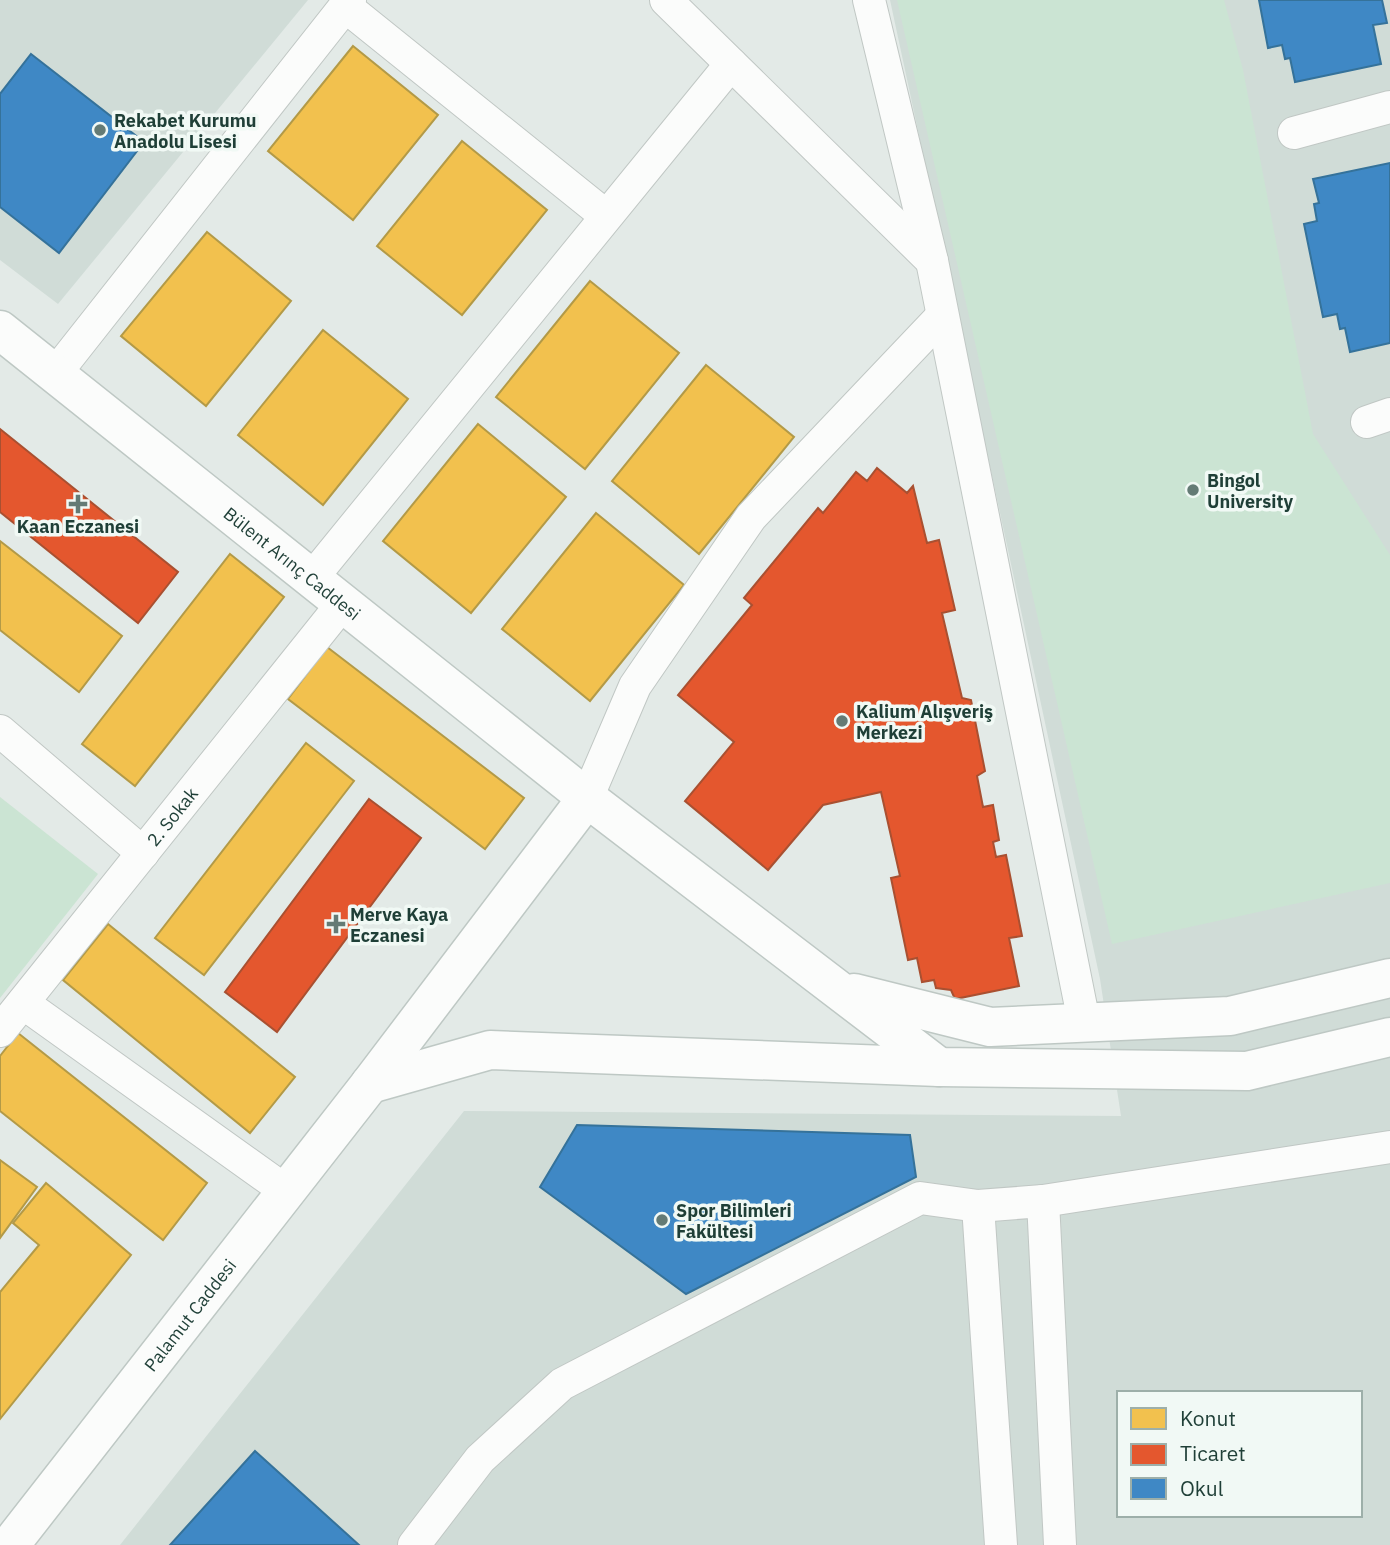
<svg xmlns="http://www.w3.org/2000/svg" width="1390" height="1545" font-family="'IBM Plex Sans',sans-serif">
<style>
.built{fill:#d0dcd7;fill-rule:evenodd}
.green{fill:#cbe4d3}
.homes{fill:#f2c14e;stroke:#b39a47;stroke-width:2}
.shops{fill:#e4572e;stroke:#a95031;stroke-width:2}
.schools{fill:#3f88c5;stroke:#35729a;stroke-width:2}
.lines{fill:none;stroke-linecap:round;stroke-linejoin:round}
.street-casing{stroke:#c0c7c4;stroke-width:34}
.secondary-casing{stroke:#bec8c4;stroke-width:41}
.street{stroke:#fbfcfb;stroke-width:32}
.secondary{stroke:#fbfcfb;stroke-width:38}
.poi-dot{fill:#647b75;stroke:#f1f9f5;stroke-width:2.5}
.labels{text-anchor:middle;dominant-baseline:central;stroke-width:7;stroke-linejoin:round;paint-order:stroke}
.poi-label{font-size:18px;font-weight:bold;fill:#1f3f37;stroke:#f1f9f5;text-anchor:start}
.street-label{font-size:18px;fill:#1f3f37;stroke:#f1f9f5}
</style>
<rect width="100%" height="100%" fill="#e3eae7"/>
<g class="built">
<polygon points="0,0 308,0 58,304 0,260"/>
<path d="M890,0H1390V1545H120L464,1111L1121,1116L1100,979ZM1119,1393H1360V1515H1119Z"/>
</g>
<g class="green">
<polygon points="897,0 1224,0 1243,70 1313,434 1390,555 1390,883 1112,944"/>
<polygon points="0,797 98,874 0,998"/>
</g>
<g class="homes">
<polygon points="353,46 438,115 353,220 268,151"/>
<polygon points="462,141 547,210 462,315 377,246"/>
<polygon points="207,232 291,301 206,406 121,336"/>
<polygon points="590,281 679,353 585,469 496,397"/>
<polygon points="323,330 408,399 323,505 238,435"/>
<polygon points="706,365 794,437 699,554 612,481"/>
<polygon points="478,424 566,497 471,613 383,541"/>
<polygon points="596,513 684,585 590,701 502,629"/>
<polygon points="0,541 122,636 79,692 0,630"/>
<polygon points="230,554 284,597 135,786 82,744"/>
<polygon points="327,647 524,798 485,849 288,699"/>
<polygon points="306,743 354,781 204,975 155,938"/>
<polygon points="108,924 295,1077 250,1133 63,980"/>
<polygon points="18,1033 207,1183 163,1240 0,1111 0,1056"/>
<polygon points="0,1160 37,1187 0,1238"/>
<polygon points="46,1183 131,1255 0,1419 0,1292 39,1245 13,1223"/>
</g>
<g class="shops">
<polygon points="0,429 178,572 138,623 0,512"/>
<polygon points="877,468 907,493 913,486 927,543 939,540 955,610 942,613 962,698 971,700 985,771 977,776 983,807 993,805 999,840 993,842 996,857 1006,855 1022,936 1009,938 1019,986 955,999 951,990 936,988 934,980 922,982 917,958 908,960 891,878 900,876 881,792 823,805 768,870 685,801 734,742 678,695 752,605 744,598 818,508 823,513 856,472 867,481"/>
<polygon points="369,799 421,838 277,1032 225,992"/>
</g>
<g class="schools">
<polygon points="1259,0 1382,0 1387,23 1373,25 1381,64 1295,82 1290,58 1285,59 1282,45 1268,48"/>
<polygon points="31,54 144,142 59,253 0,207 0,94"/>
<polygon points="1390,163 1390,343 1350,352 1345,328 1340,329 1337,314 1323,317 1304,224 1317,221 1314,204 1319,203 1313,179"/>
<polygon points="577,1125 910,1135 916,1177 686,1294 540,1187"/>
<polygon points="255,1451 359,1545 170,1545"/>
</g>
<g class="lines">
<defs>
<g id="street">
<polyline points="666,0 932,261"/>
<polyline points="869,0 932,261 1084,1022"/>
<polyline points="345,6 606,216"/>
<polyline points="1294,133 1390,107"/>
<polyline points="55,374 350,0"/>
<polyline points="1367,422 1390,414"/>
<polyline points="312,578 731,64"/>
<polyline points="0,731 143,853"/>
<polyline points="587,798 635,686 751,517 942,316"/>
<polyline points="23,1003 286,1191"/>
<path id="s1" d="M0,1031L343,603"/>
<polyline points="1043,1201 1060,1545"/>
<polyline points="978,1206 1001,1545"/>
<polyline points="414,1545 480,1459 562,1384 920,1198 978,1206 1043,1201 1390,1147"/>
</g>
<g id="secondary">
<path id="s2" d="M0,330L587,798L939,1067"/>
<polyline points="854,993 990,1027 1230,1016 1390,978"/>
<polyline points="370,1084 490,1050 939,1067 1247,1071 1390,1037"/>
<path id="s3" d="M10,1545L370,1084L587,798"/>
</g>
</defs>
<use href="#street" class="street-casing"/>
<use href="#secondary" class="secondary-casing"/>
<use href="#street" class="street"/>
<use href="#secondary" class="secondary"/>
</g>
<g class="poi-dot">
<circle cx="100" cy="130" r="7"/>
<circle cx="1193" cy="490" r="7"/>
<path d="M74.5 493.5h7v7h7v7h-7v7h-7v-7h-7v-7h7z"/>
<circle cx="842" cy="721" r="7"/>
<path d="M332.5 913.5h7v7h7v7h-7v7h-7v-7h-7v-7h7z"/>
<circle cx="662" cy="1220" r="7"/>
</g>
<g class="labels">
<g class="poi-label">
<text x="114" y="120">Rekabet Kurumu<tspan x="114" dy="21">Anadolu Lisesi</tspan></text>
<text x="1207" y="480">Bingol<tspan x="1207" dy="21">University</tspan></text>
<text x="78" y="526" text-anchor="middle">Kaan Eczanesi</text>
<text x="856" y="711">Kalium Alışveriş<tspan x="856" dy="21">Merkezi</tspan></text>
<text x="350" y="914">Merve Kaya<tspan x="350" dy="21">Eczanesi</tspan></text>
<text x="676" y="1210">Spor Bilimleri<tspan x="676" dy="21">Fakültesi</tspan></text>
</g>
<g class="street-label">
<text stroke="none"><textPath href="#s2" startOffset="374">Bülent Arınç Caddesi</textPath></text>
<text stroke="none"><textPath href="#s1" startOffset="275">2. Sokak</textPath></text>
<text stroke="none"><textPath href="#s3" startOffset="292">Palamut Caddesi</textPath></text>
</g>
</g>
<rect x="1117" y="1391" width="245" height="126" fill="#f1f9f5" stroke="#9dafa9" stroke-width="2"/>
<rect x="1131" y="1408" width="35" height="21" fill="#f2c14e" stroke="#9dafa9" stroke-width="2"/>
<text x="1180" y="1426" font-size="21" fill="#1f3f37">Konut</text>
<rect x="1131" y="1444" width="35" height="21" fill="#e4572e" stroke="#9dafa9" stroke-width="2"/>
<text x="1180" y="1461" font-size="21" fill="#1f3f37">Ticaret</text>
<rect x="1131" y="1478" width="35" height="21" fill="#3f88c5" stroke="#9dafa9" stroke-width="2"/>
<text x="1180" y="1496" font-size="21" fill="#1f3f37">Okul</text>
</svg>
